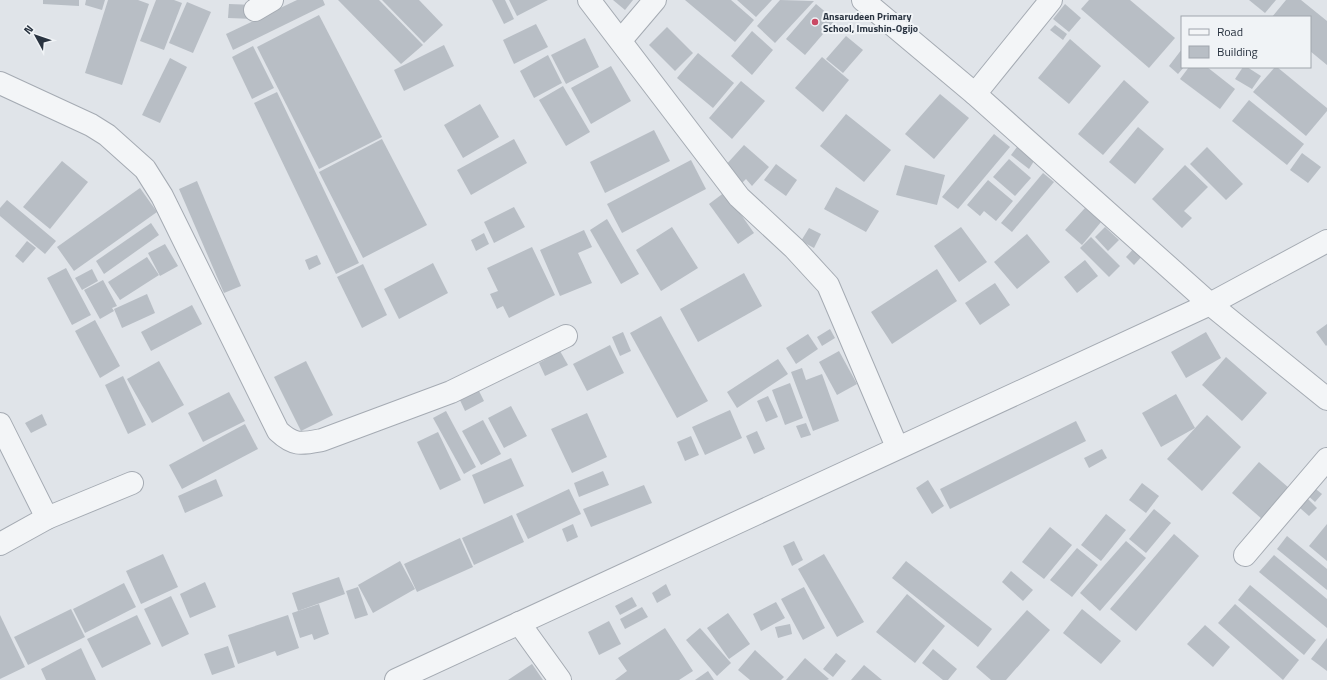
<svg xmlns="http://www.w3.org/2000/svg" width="1327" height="680" font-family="'Titillium Web',sans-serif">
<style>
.building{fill:#b8bec5}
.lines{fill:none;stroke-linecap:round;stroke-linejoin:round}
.minor-casing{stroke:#a5abb3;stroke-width:24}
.minor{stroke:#f3f5f7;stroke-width:22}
.poi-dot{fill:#ca4964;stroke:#f0f3f6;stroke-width:1.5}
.labels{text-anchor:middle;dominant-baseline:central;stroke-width:4;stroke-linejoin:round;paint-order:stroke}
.poi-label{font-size:10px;font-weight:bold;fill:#293340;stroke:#f0f3f6;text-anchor:start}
</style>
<rect width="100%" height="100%" fill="#e0e4e9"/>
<g class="building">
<polygon points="43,0 79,0 79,6 43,4"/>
<polygon points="86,0 105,0 102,10 85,5"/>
<polygon points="108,0 138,0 149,4 122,85 85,73"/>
<polygon points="156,0 174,0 182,3 164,50 140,41"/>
<polygon points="297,0 323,0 325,5 233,50 226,34"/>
<polygon points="338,0 379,0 423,45 401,64"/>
<polygon points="382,0 419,0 443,25 424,43"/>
<polygon points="492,0 505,0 514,19 504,24"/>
<polygon points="509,0 548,0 517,16"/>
<polygon points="613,0 633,0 625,10"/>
<polygon points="685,0 731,0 754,20 735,42"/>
<polygon points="737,0 772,0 756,17"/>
<polygon points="780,0 814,1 775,43 757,26"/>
<polygon points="1089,0 1130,0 1175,38 1149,68 1081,9"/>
<polygon points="1249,0 1276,0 1265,13"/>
<polygon points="1286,0 1301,0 1327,21 1327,65 1310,51 1310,17 1272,17"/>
<polygon points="187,2 211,12 193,53 169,43"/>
<polygon points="229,4 255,5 254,19 228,18"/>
<polygon points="816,4 835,20 805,55 786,39"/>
<polygon points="1065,4 1081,18 1069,32 1053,19"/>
<polygon points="319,15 382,137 319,169 257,47"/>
<polygon points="536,24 548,47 514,64 503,40"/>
<polygon points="1055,25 1067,34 1063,40 1050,30"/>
<polygon points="667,27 693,53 675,71 649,45"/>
<polygon points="752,31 773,50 752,75 731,56"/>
<polygon points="846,36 863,50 843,73 826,59"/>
<polygon points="585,38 599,67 566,84 551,55"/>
<polygon points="1070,39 1101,66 1069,104 1038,78"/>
<polygon points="444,45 454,66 404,91 394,70"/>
<polygon points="253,46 274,88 252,99 232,57"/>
<polygon points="1182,49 1182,67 1184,67 1178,74 1169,66"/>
<polygon points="698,53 734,83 713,108 677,78"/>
<polygon points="548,55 562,83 534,98 520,71"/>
<polygon points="822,57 849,80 823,112 795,88"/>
<polygon points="170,58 187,67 160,123 142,115"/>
<polygon points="611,66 631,101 591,124 571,88"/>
<polygon points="1189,67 1207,67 1235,89 1220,109 1180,79"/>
<polygon points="1243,67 1247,67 1261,76 1252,89 1235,79"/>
<polygon points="1275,67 1277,67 1327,108 1327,111 1306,136 1253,92"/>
<polygon points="1124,80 1149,102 1103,155 1078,134"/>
<polygon points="741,81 765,101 732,139 709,118"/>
<polygon points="563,86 590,132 566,146 539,100"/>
<polygon points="277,92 359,263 336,274 254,103"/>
<polygon points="940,94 969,118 934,159 905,134"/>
<polygon points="1249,100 1304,144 1287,165 1232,121"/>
<polygon points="480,104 499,137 463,158 444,125"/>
<polygon points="846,114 891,150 864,182 820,146"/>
<polygon points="1138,127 1164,149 1135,184 1109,162"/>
<polygon points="654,130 670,161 605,193 590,162"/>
<polygon points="994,134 1010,147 958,209 942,197"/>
<polygon points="382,139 427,225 363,258 319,172"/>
<polygon points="514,139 527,163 471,195 457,170"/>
<polygon points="744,145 769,167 752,186 746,179 742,183 724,167"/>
<polygon points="1017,147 1034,161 1029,169 1011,155"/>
<polygon points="1207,147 1243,184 1226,200 1190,164"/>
<polygon points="1302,153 1321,167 1308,183 1290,170"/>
<polygon points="1009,159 1031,178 1015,196 993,177"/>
<polygon points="691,160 706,189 622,233 607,204"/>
<polygon points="62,161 88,182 50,229 23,207"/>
<polygon points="776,164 797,180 786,196 764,180"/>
<polygon points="905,165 945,175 937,205 896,195"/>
<polygon points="1185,165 1208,187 1184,211 1192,218 1182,228 1152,199"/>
<polygon points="1043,173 1054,182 1012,232 1001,223"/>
<polygon points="988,180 1013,201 996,221 984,211 980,216 967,205"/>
<polygon points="197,181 241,286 224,293 179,189"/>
<polygon points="836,187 879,211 866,232 824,209"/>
<polygon points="140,188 157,212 74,271 57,247"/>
<polygon points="725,192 754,233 738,244 709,204"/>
<polygon points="7,200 56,241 45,254 0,216 0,208"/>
<polygon points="514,207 525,227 494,243 484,222"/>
<polygon points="1085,208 1101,222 1082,245 1065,230"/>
<polygon points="607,219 639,274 621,284 590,230"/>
<polygon points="151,223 159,235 104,274 96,261"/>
<polygon points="672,227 698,268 661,291 636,250"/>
<polygon points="961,227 987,262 959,282 934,246"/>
<polygon points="1105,227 1119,240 1108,251 1095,237"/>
<polygon points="809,228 821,234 814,248 801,241"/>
<polygon points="584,230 592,247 578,253 592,283 560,296 540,250"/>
<polygon points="484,233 489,244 476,251 471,240"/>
<polygon points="1027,234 1050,262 1017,289 994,262"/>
<polygon points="1091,237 1120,266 1109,277 1080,248"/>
<polygon points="27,241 36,248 23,263 15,256"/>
<polygon points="165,244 178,266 160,276 148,253"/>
<polygon points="1136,246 1144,254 1134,265 1126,257"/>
<polygon points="532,247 555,295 509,318 503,306 497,309 490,294 498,291 487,268"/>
<polygon points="317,255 321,264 309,270 305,260"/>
<polygon points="147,257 159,275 120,300 108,282"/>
<polygon points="1085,260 1098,276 1077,293 1064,277"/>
<polygon points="433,263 448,293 399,319 384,289"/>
<polygon points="363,264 387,315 362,328 337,277"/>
<polygon points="66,268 91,315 72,325 47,278"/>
<polygon points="92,269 98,281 82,290 75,278"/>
<polygon points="937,269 957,301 892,344 871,312"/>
<polygon points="744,273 762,306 698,342 680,309"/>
<polygon points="103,280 117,306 112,308 114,311 100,319 84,290"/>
<polygon points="995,283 1010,305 980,325 965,303"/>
<polygon points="147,294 155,313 122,328 114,309"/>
<polygon points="192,305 202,324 151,351 141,332"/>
<polygon points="661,316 708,401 677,418 630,333"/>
<polygon points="95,320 120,366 100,378 75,331"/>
<polygon points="1327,324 1327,345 1326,346 1316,332"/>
<polygon points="830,329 835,338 822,346 817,337"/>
<polygon points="623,332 631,351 620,356 612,337"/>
<polygon points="1206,332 1221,358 1186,378 1171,352"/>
<polygon points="808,334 818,349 796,364 786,348"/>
<polygon points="610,345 624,373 587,391 573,364"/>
<polygon points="560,351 568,365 545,376 539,363"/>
<polygon points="839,351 857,384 837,395 819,362"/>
<polygon points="1226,357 1267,393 1242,421 1202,385"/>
<polygon points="778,359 788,374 737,408 727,392"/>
<polygon points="159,361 184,405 152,423 127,379"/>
<polygon points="306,361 333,415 301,431 274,377"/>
<polygon points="802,368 806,380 822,374 839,421 813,431 791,372"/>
<polygon points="123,376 146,425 128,434 105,385"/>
<polygon points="790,383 803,418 785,425 772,390"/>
<polygon points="478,389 484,401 465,411 459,398"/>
<polygon points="229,392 245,421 203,442 188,413"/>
<polygon points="1176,394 1195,428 1161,447 1142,413"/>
<polygon points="768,396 778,417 766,422 757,401"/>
<polygon points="511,406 527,436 504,448 488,418"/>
<polygon points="730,410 742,438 705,455 692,427"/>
<polygon points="446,411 476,467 464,474 433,418"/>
<polygon points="587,413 607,457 572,473 551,429"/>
<polygon points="42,414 47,425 31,433 25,423"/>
<polygon points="1207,415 1241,447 1202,491 1167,459"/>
<polygon points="483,420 501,454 481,465 462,431"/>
<polygon points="1076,421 1086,441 950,509 940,489"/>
<polygon points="806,423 811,435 801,438 796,426"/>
<polygon points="245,424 258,449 182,489 169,465"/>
<polygon points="757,431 765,449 754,454 746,436"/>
<polygon points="438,432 461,480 440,490 417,442"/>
<polygon points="691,436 699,455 685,461 677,442"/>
<polygon points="1102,449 1107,458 1089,468 1084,458"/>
<polygon points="511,458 524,486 484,504 472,475"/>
<polygon points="1259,462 1289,488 1262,519 1232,493"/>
<polygon points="603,471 609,485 579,497 574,483"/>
<polygon points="216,479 223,496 185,513 178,496"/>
<polygon points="928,480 944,506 932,514 916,488"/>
<polygon points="1142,483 1159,496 1146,513 1129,500"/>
<polygon points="644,485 652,503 591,527 583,509"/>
<polygon points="1312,486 1322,494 1315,502 1306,494"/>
<polygon points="569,489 581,514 528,539 516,514"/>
<polygon points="1308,499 1317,508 1309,516 1300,508"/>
<polygon points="1154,509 1171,523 1146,553 1129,539"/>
<polygon points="1106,514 1126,530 1101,561 1081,545"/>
<polygon points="512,515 524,542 474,565 462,538"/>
<polygon points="573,524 578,537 567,542 562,529"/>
<polygon points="1327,524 1327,561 1309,546"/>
<polygon points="1050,527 1072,545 1044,579 1022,562"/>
<polygon points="1174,534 1199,556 1136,631 1110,609"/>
<polygon points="1287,536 1327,569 1327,590 1277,549"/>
<polygon points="460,538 473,567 417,592 404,564"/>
<polygon points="794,541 803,560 792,566 783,546"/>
<polygon points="1126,541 1146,558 1100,611 1080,593"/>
<polygon points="1077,548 1098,565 1072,597 1050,580"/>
<polygon points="163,554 178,587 141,604 126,571"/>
<polygon points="824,554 864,622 837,637 798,569"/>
<polygon points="1274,555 1327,599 1327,628 1259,572"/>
<polygon points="400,561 415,589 373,613 358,585"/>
<polygon points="906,561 992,629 978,647 892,578"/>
<polygon points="1011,571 1033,590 1023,601 1002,582"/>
<polygon points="339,577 345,594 298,611 292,593"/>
<polygon points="205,582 216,607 190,618 180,594"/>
<polygon points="124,583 136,607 85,633 73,609"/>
<polygon points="666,584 671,595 657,603 652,593"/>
<polygon points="1250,585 1316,640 1304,655 1238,600"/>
<polygon points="358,587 368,615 355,619 346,591"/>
<polygon points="804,587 825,628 803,640 781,599"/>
<polygon points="907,594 945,626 915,663 876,632"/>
<polygon points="171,596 189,634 162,647 144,609"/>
<polygon points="632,597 637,606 620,615 615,606"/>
<polygon points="776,602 785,618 761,631 753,614"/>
<polygon points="319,604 329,634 314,640 312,634 300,638 292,613"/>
<polygon points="1235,604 1299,660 1283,680 1218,623"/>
<polygon points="642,607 648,617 625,629 620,619"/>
<polygon points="71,609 85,637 28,665 14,637"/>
<polygon points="1082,609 1121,641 1101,664 1063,633"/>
<polygon points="1027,610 1050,630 1006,680 991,680 976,667"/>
<polygon points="728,613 750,644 729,659 707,628"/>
<polygon points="0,615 25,667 0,679"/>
<polygon points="137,615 151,644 102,668 87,639"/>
<polygon points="288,615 299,648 277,656 275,651 238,664 228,635"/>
<polygon points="609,621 621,644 599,655 588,632"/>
<polygon points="790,624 792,634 778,638 775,627"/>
<polygon points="1205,625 1230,647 1213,667 1187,644"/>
<polygon points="665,628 693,671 679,680 615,680 627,671 618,658"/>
<polygon points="700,628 731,663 717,676 686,640"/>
<polygon points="1327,638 1327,671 1311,659"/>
<polygon points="228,646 235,667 212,675 204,654"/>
<polygon points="81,648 96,680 46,680 41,669"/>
<polygon points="933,649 957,669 948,680 943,680 922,663"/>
<polygon points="755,650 784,677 781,680 750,680 738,670"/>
<polygon points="836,653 846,661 833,677 823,669"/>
<polygon points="805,658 829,679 827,680 786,680"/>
<polygon points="532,664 543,680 508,680"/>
<polygon points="864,665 882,680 851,680"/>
<polygon points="708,671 714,680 695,680"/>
</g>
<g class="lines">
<defs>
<g id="minor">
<polyline points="589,0 739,197 794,248 828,285 897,447"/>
<polyline points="863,0 975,94 1210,304 1327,399"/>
<polyline points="255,10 272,0"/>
<polyline points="621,40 655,0"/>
<path d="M0,83L91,125L107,135L145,169L162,196L278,431C294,446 301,444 322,440L451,392L566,336"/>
<polyline points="975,94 1051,0"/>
<polyline points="0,424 47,518"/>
<polyline points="0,544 47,518 132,483"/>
<polyline points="1245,555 1327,459"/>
<polyline points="519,623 560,680"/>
<polyline points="396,680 1210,304 1327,241"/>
</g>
</defs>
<use href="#minor" class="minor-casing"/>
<use href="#minor" class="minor"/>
</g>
<circle class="poi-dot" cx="815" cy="22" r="4"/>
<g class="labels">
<g class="poi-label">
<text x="823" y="16">Ansarudeen Primary<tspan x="823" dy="12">School, Imushin-Ogijo</tspan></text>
</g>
</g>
<rect x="1181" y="16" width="130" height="52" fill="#f0f3f6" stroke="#a0a6ad"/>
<rect x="1189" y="29" width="20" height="6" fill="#f3f5f7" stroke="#a0a6ad"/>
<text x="1217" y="36" font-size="12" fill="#293340">Road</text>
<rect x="1189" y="46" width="20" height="12" fill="#b8bec5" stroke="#a0a6ad"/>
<text x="1217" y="56" font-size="12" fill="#293340">Building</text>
<g transform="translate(36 36) rotate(310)" stroke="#f0f3f6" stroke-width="3" paint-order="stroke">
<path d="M0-3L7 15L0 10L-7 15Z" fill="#293340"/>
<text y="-6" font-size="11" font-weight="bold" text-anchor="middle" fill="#293340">N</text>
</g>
</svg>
